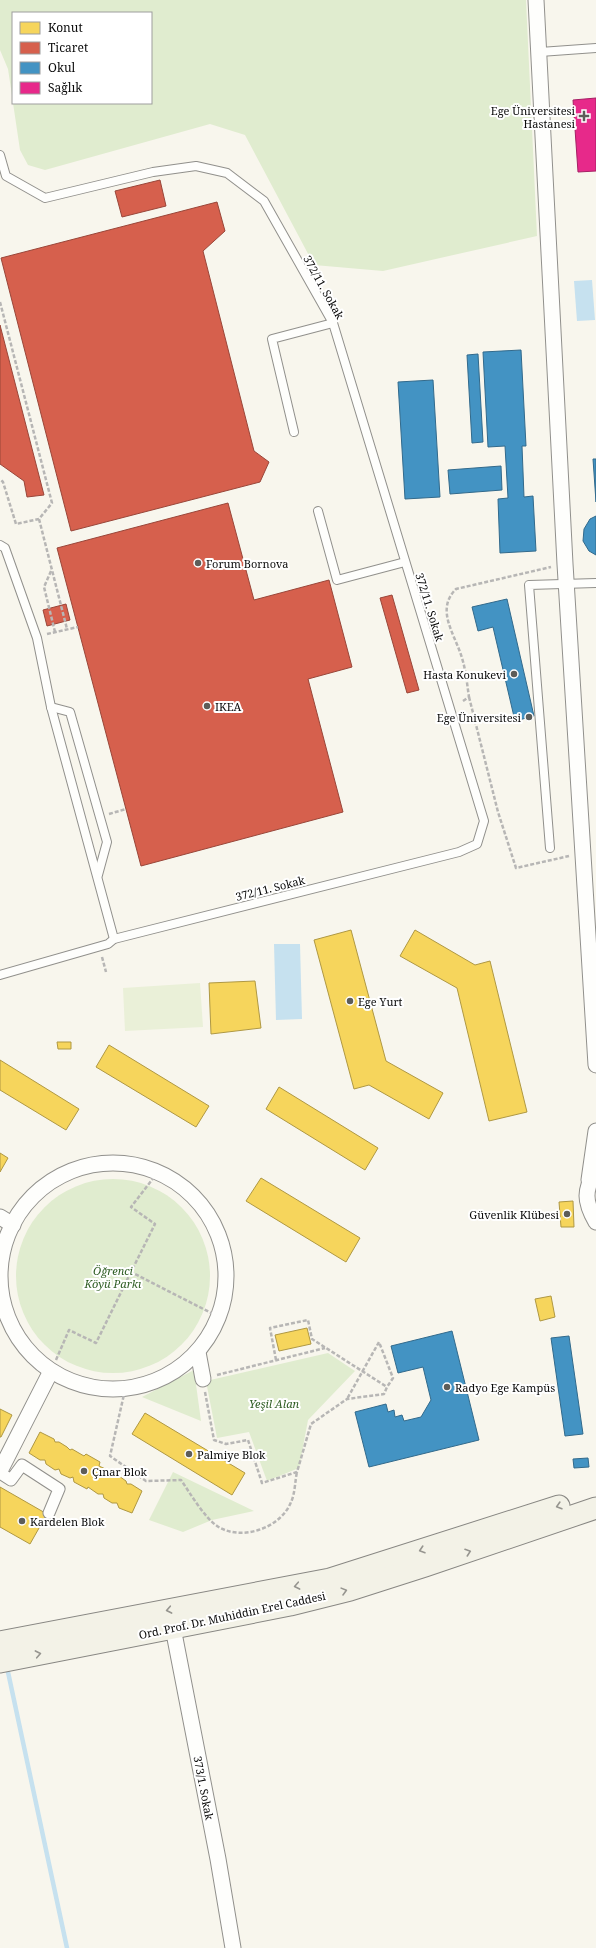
<svg xmlns="http://www.w3.org/2000/svg" width="596" height="1948" font-family="'Noto Serif',serif">
<style>
.green{fill:#e0eccf}
.pitch{fill:#eaf0d8}
.water{fill:#c6e1ef}
.homes{fill:#f6d55c;stroke:#af9843}
.shops{fill:#d6604d;stroke:#994639}
.schools{fill:#4393c3;stroke:#326a8c}
.health{fill:#e7298a;stroke:#a52064}
.lines{fill:none;stroke-linecap:round;stroke-linejoin:round}
.stream{stroke:#c6e1ef;stroke-width:4.5}
.service-casing{stroke:#91908c;stroke-width:10}
.pedestrian-casing{stroke:#91908c;stroke-width:13}
.minor-casing{stroke:#91908c;stroke-width:17}
.secondary-casing{stroke:#888783;stroke-width:23}
.path{stroke:#b7b6b5;stroke-width:2.5;stroke-dasharray:4 2;stroke-linecap:butt}
.service{stroke:#fefefc;stroke-width:8}
.pedestrian{stroke:#fefefc;stroke-width:11}
.minor{stroke:#fefefc;stroke-width:15}
.secondary{stroke:#f3f2e7;stroke-width:21}
.oneway{stroke:#96958f}
.poi-dot{fill:#5d5d59;stroke:#fff;stroke-width:1.5}
.labels{text-anchor:middle;dominant-baseline:central;stroke-width:4;stroke-linejoin:round;paint-order:stroke}
.poi-label{font-size:11px;fill:#0a0a0a;stroke:#fff;text-anchor:start}
.street-label{font-size:11px;fill:#0a0a0a;stroke:#fff}
.park-label{font-size:11px;font-style:italic;fill:#2c5b21;stroke:#fff}
</style>
<rect width="100%" height="100%" fill="#f8f6ed"/>
<g class="green">
<polygon points="0,0 526,0 537,236 383,271 314,265 245,135 210,124 45,170 28,165 20,150 13,103 151,103 151,13 13,13 13,102 8,69 0,50"/>
<circle cx="113" cy="1276" r="97"/>
<polygon points="328,1353 355,1371 308,1420 299,1468 267,1481 249,1432 217,1438 206,1381"/>
<polygon points="194,1370 201,1421 142,1397"/>
<polygon points="173,1472 254,1511 212,1520 183,1532 149,1520"/>
</g>
<polygon class="pitch" points="200,983 203,1027 125,1031 123,988"/>
<g class="water">
<polygon points="592,280 595,320 577,321 574,281"/>
<polygon points="274,944 300,944 302,1019 276,1020"/>
</g>
<g class="homes">
<polygon points="351,930 386,1061 443,1093 429,1119 369,1085 354,1089 314,940"/>
<polygon points="415,930 475,965 490,961 527,1112 489,1121 457,988 400,956"/>
<polygon points="255,981 261,1028 211,1034 209,983"/>
<polygon points="57,1042 71,1042 71,1049 58,1049"/>
<polygon points="109,1045 209,1106 196,1127 96,1067"/>
<polygon points="0,1060 79,1109 66,1130 0,1090"/>
<polygon points="279,1087 378,1148 365,1170 266,1109"/>
<polygon points="0,1153 8,1158 0,1172"/>
<polygon points="261,1178 360,1238 346,1262 246,1201"/>
<polygon points="573,1201 574,1227 561,1227 559,1202"/>
<polygon points="551,1296 555,1317 540,1321 535,1299"/>
<polygon points="307,1328 311,1344 279,1351 275,1335"/>
<polygon points="0,1409 12,1415 1,1437 0,1437"/>
<polygon points="145,1413 245,1473 232,1495 132,1434"/>
<polygon points="40,1432 54,1439 55,1442 59,1442 67,1447 70,1450 72,1449 84,1456 86,1454 100,1462 99,1466 112,1472 112,1476 116,1474 126,1481 127,1484 131,1484 142,1491 132,1513 119,1508 117,1503 112,1503 104,1498 103,1494 98,1494 88,1487 87,1489 74,1482 73,1477 70,1478 61,1474 59,1469 55,1470 46,1464 45,1460 40,1460 29,1453"/>
<polygon points="0,1487 47,1514 30,1544 0,1527"/>
</g>
<g class="shops">
<polygon points="160,180 166,206 122,217 115,191"/>
<polygon points="217,202 225,231 203,251 254,451 269,462 260,482 71,531 1,258"/>
<polygon points="0,325 44,495 27,497 24,481 0,464"/>
<polygon points="228,503 254,600 329,580 352,667 308,679 343,812 141,866 57,548"/>
<polygon points="392,595 419,690 407,693 380,598"/>
<polygon points="66,604 70,620 47,626 43,610"/>
</g>
<g class="schools">
<polygon points="521,350 526,446 522,446 524,497 533,496 536,551 500,553 498,499 508,498 505,446 488,447 483,352"/>
<polygon points="478,354 483,442 472,443 467,355"/>
<polygon points="433,380 440,497 405,499 398,382"/>
<polygon points="593,459 596,459 596,502"/>
<polygon points="501,466 502,490 450,494 448,470"/>
<polygon points="596,516 596,555 589,551 583,541 584,529 590,519"/>
<polygon points="507,599 534,716 515,721 493,627 478,631 472,607"/>
<polygon points="452,1331 479,1440 369,1467 355,1412 386,1404 388,1412 394,1410 395,1417 402,1415 404,1421 421,1417 431,1400 423,1367 398,1373 391,1346"/>
<polygon points="569,1336 583,1434 565,1436 551,1338"/>
<polygon points="588,1458 589,1467 574,1468 573,1459"/>
</g>
<polygon class="health" points="596,98 596,171 578,172 573,100"/>
<g class="lines">
<polyline class="stream" points="8,1672 67,1948"/>
<defs>
<g id="service">
<polyline points="540,52 596,48"/>
<polyline points="0,155 6,176 45,198 153,172 196,166 227,173 264,201 333,323 484,821 477,844 459,852 114,939 108,944 0,975"/>
<polyline points="294,432 272,339 333,323"/>
<polyline points="318,511 337,580 405,562"/>
<polyline points="0,545 5,548 37,638 51,707 114,939"/>
<polyline points="51,707 70,712 107,842 98,875"/>
<polyline points="550,848 529,585 596,583"/>
</g>
<polyline id="pedestrian" points="0,1473 11,1480 22,1465 59,1489 49,1513"/>
<g id="minor">
<polyline points="536,0 565,564 596,1065"/>
<circle cx="113" cy="1276" r="113"/>
<path d="M596,1170C584,1190 584,1201 596,1222"/>
<polyline points="589,1180 596,1131"/>
<polyline points="0,1217 13,1225"/>
<polyline points="198,1352 203,1379"/>
<polyline points="0,1471 51,1371"/>
<polyline points="173,1628 218,1859 233,1948"/>
</g>
<g id="secondary">
<polyline points="0,1642 330,1579 559,1506"/>
<polyline points="0,1662 290,1605 350,1590 425,1566 596,1508"/>
</g>
</defs>
<use href="#service" class="service-casing"/>
<use href="#pedestrian" class="pedestrian-casing"/>
<use href="#minor" class="minor-casing"/>
<use href="#secondary" class="secondary-casing"/>
<g class="path">
<polyline points="0,302 52,503 39,519 16,524 3,482 0,479"/>
<polyline points="39,519 67,629"/>
<polyline points="51,571 44,587 55,632"/>
<polyline points="47,634 78,627"/>
<polyline points="469,697 498,812 516,868 569,856"/>
<path d="M463,701L469,697C467,684 466,671 462,658C455,634 435,610 456,589L551,567"/>
<polyline points="109,814 126,809"/>
<polyline points="102,957 106,972"/>
<polyline points="158,1172 131,1207 155,1224 131,1272 219,1317"/>
<polyline points="56,1360 69,1330 96,1343 131,1272"/>
<polyline points="276,1360 270,1328 308,1320 312,1339 387,1387"/>
<polyline points="217,1375 325,1348"/>
<path d="M125,1390L110,1456L146,1481L181,1480C190,1493 204,1517 217,1526C241,1542 281,1528 291,1502C295,1494 295,1481 297,1472"/>
<polyline points="205,1392 214,1440 226,1444 248,1440 262,1483 297,1472 311,1424 347,1399 384,1394 387,1387 393,1378 379,1342 347,1399"/>
</g>
<use href="#service" class="service"/>
<use href="#pedestrian" class="pedestrian"/>
<use href="#minor" class="minor"/>
<use href="#secondary" class="secondary"/>
</g>
<defs><path id="oneway-chevron" d="M-2-3.5L2.5 0L-2 3.5" fill="none" stroke-width="1.6" stroke-linecap="round" stroke-linejoin="round"/></defs>
<g class="oneway">
<use href="#oneway-chevron" transform="translate(559 1506) rotate(163)"/>
<use href="#oneway-chevron" transform="translate(422 1550) rotate(162)"/>
<use href="#oneway-chevron" transform="translate(468 1552) rotate(-19)"/>
<use href="#oneway-chevron" transform="translate(297 1586) rotate(169)"/>
<use href="#oneway-chevron" transform="translate(344 1591) rotate(-15)"/>
<use href="#oneway-chevron" transform="translate(169 1610) rotate(169)"/>
<use href="#oneway-chevron" transform="translate(38 1654) rotate(-11)"/>
</g>
<g class="poi-dot">
<path d="M582 110h4v4h4v4h-4v4h-4v-4h-4v-4h4z"/>
<circle cx="198" cy="563" r="4"/>
<circle cx="514" cy="674" r="4"/>
<circle cx="207" cy="706" r="4"/>
<circle cx="529" cy="717" r="4"/>
<circle cx="350" cy="1001" r="4"/>
<circle cx="567" cy="1214" r="4"/>
<circle cx="447" cy="1387" r="4"/>
<circle cx="189" cy="1454" r="4"/>
<circle cx="84" cy="1471" r="4"/>
<circle cx="22" cy="1521" r="4"/>
</g>
<g class="labels">
<g class="poi-label">
<text x="575" y="110" text-anchor="end">Ege Üniversitesi<tspan x="575" dy="13">Hastanesi</tspan></text>
<text x="206" y="563">Forum Bornova</text>
<text x="506" y="674" text-anchor="end">Hasta Konukevi</text>
<text x="215" y="706">IKEA</text>
<text x="521" y="717" text-anchor="end">Ege Üniversitesi</text>
<text x="358" y="1001">Ege Yurt</text>
<text x="559" y="1214" text-anchor="end">Güvenlik Klübesi</text>
<text x="455" y="1387">Radyo Ege Kampüs</text>
<text x="197" y="1454">Palmiye Blok</text>
<text x="92" y="1471">Çınar Blok</text>
<text x="30" y="1521">Kardelen Blok</text>
</g>
<g class="street-label">
<text transform="translate(324 287) rotate(61)">372/11. Sokak</text>
<text transform="translate(430 607) rotate(73)">372/11. Sokak</text>
<text transform="translate(270 888) rotate(-14)">372/11. Sokak</text>
<text transform="translate(232 1615) rotate(-12)">Ord. Prof. Dr. Muhiddin Erel Caddesi</text>
<text transform="translate(204 1788) rotate(79)">373/1. Sokak</text>
</g>
<g class="park-label">
<text x="113" y="1270">Öğrenci<tspan x="113" dy="13">Köyü Parkı</tspan></text>
<text x="274" y="1403">Yeşil Alan</text>
</g>
</g>
<rect x="12" y="12" width="140" height="92" fill="#ffffff" stroke="#9d9d9d"/>
<rect x="20" y="22" width="20" height="12" fill="#f6d55c" stroke="#9d9d9d"/>
<text x="48" y="32" font-size="12" fill="#0a0a0a">Konut</text>
<rect x="20" y="42" width="20" height="12" fill="#d6604d" stroke="#9d9d9d"/>
<text x="48" y="52" font-size="12" fill="#0a0a0a">Ticaret</text>
<rect x="20" y="62" width="20" height="12" fill="#4393c3" stroke="#9d9d9d"/>
<text x="48" y="72" font-size="12" fill="#0a0a0a">Okul</text>
<rect x="20" y="82" width="20" height="12" fill="#e7298a" stroke="#9d9d9d"/>
<text x="48" y="92" font-size="12" fill="#0a0a0a">Sağlık</text>
</svg>
